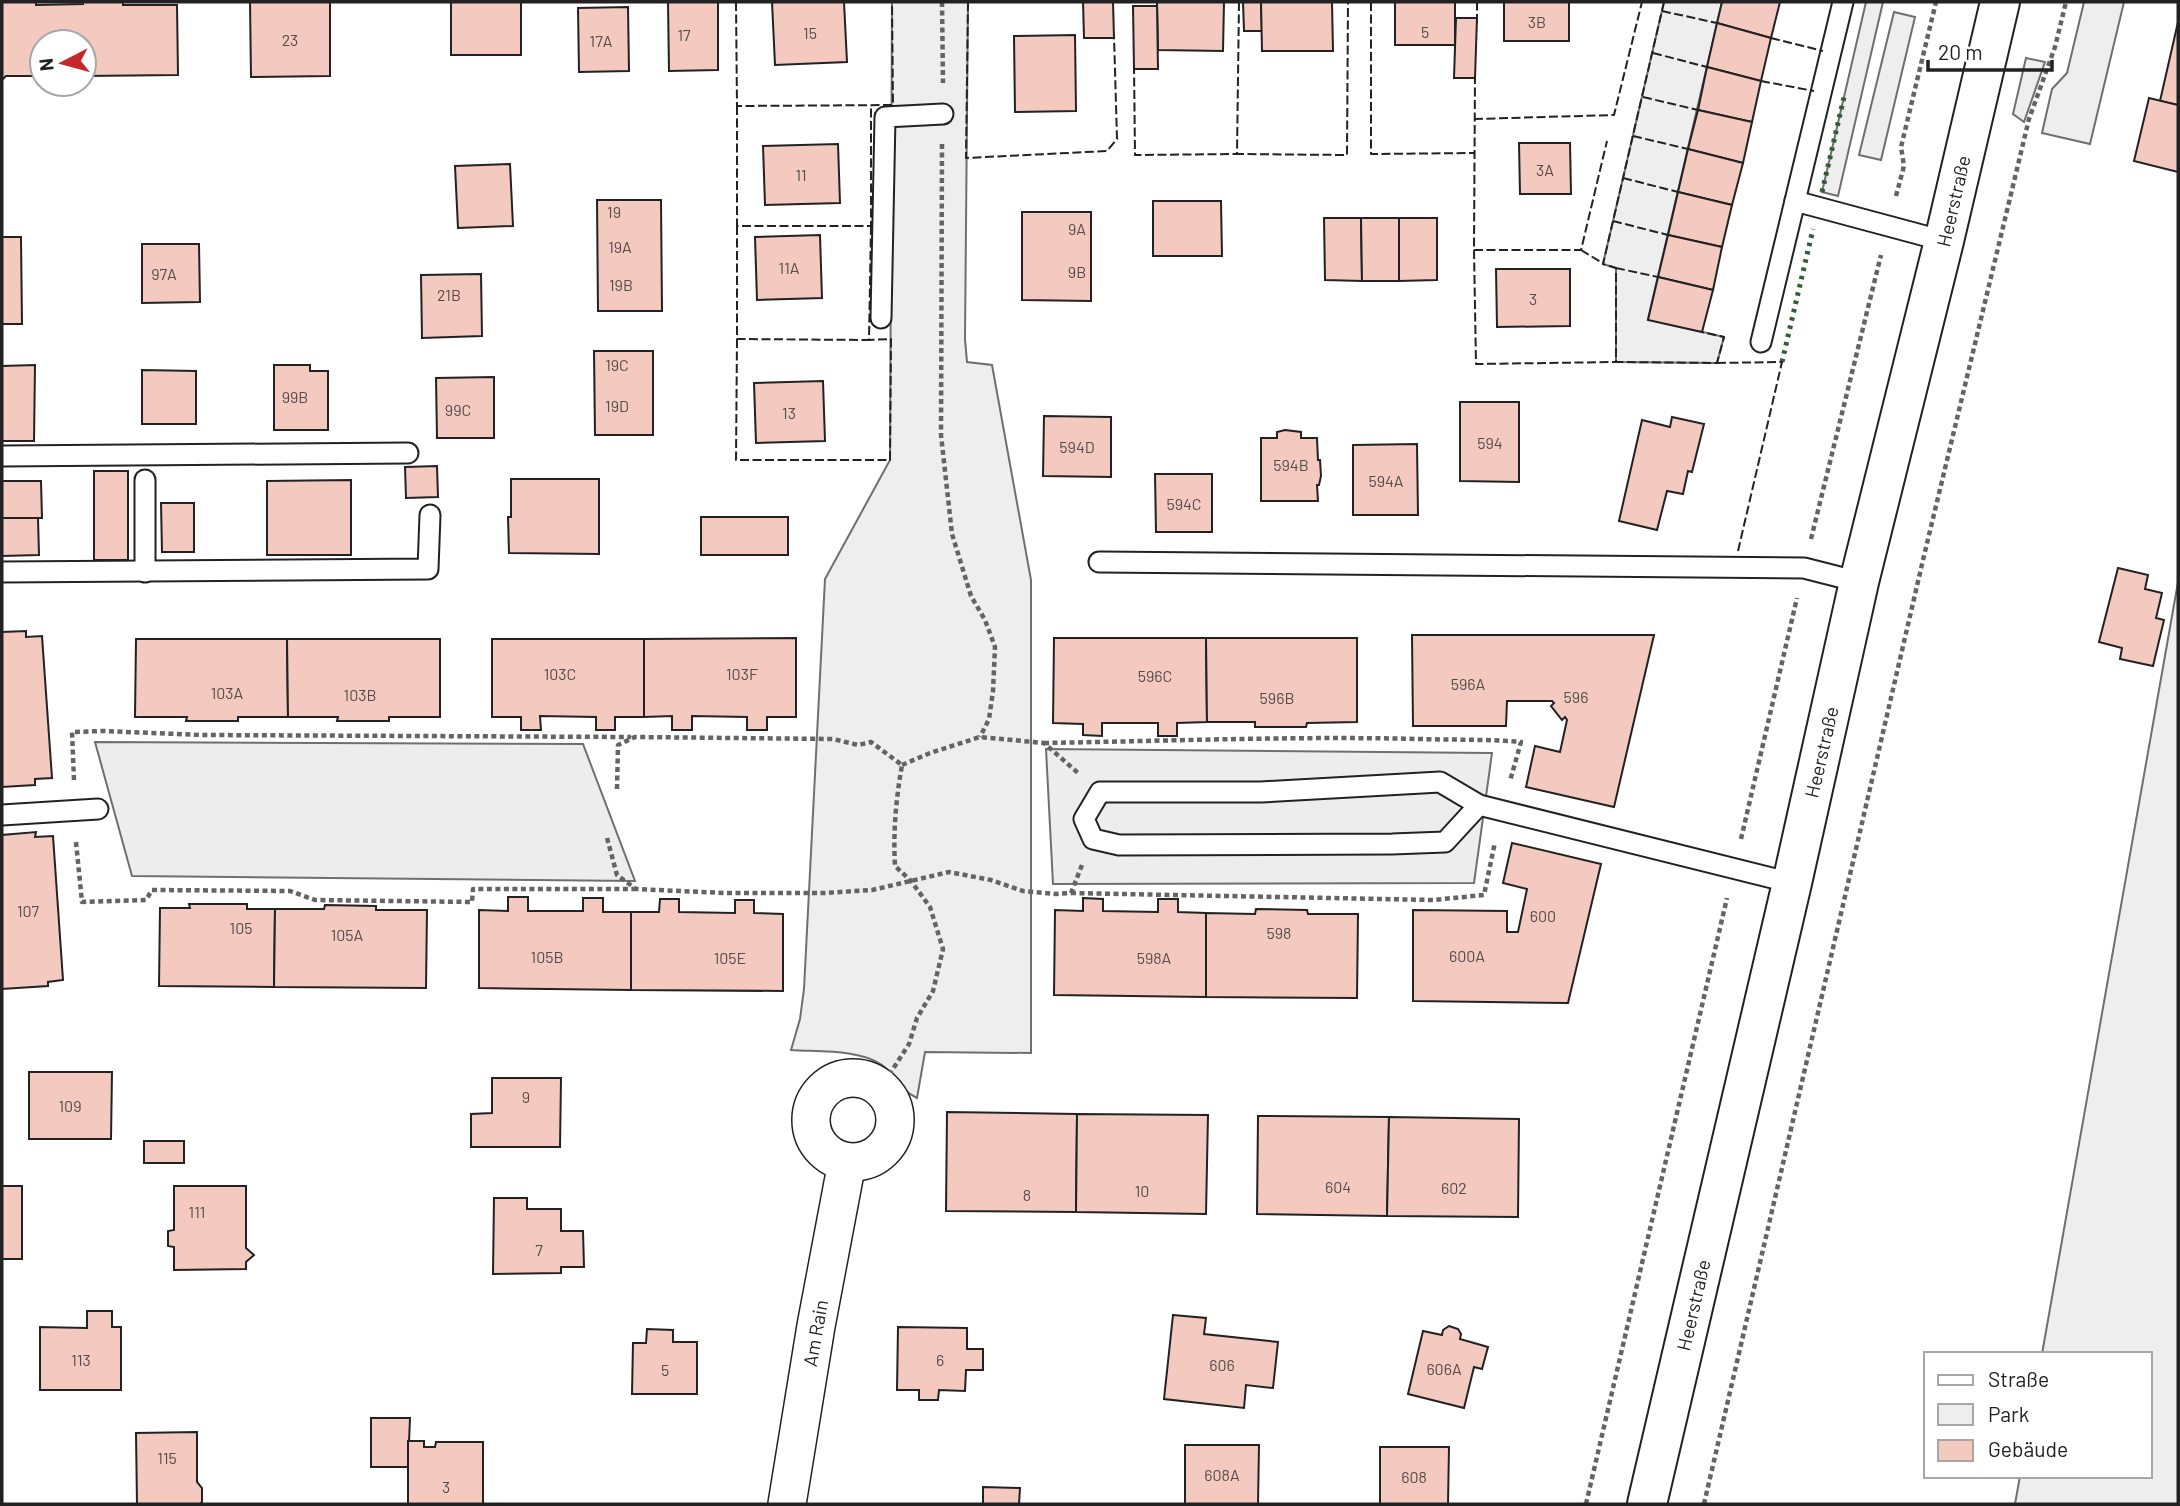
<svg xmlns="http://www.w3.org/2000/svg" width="2180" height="1506" font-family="Barlow,sans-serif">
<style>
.green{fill:#eee;stroke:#6f6f6f;stroke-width:2}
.parking{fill:#ededed;stroke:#6f6f6f;stroke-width:2}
.building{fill:#f3c9c0;stroke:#222;stroke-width:2}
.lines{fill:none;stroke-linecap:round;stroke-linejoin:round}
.lane-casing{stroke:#222;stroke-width:23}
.street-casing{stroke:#222;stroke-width:40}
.primary-casing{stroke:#222;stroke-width:42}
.path{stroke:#646464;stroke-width:4.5;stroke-dasharray:5 3.5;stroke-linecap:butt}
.lane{stroke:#fff;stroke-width:19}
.street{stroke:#fff;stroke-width:37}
.primary{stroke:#fff;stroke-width:38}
.hedge{stroke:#2f5e38;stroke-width:5;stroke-dasharray:3.5 5;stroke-linecap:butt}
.fence{stroke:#222;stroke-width:2;stroke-dasharray:9 3.5;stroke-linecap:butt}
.labels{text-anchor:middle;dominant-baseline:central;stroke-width:5;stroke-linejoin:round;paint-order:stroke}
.number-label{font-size:16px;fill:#564c4a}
.street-label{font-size:19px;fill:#222;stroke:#fff}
</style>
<rect width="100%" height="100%" fill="#fff"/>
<g class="green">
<path d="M892,2H968L965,339L967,362L992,365L1031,580V1053L925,1052L917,1098C899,1090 896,1075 882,1065C859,1049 818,1052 791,1050L800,1019L804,989L825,579L890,460Z"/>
<polygon points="1664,2 1722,2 1648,319 1724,337 1717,363 1616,362 1616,268 1603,264"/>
<polygon points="1866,2 1883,2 1838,196 1822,192"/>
<polygon points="2084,2 2124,2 2090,144 2042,133 2052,89 2067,73"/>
<polygon points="1894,12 1915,17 1881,160 1859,155"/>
<polygon points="2026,58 2045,62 2024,122 2013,114"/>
<polygon points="2178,582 2178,1504 2015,1504 2020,1476 2150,1476 2150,1354 2042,1354"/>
</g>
<g class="parking">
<polygon points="95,742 583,744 635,881 132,876"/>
<polygon points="1046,749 1492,753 1474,883 1053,884"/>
</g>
<g class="building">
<polygon points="2,2 36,2 36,5 83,4 83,2 123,2 123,5 177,5 178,75 84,76 84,42 42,42 42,76 6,76 2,80"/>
<polygon points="250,2 330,2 330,76 251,77"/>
<rect x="451" y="2" width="70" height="53"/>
<polygon points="668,2 718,2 718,70 669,71"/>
<polygon points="772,2 844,2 847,62 775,65"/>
<polygon points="1083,2 1113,2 1114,38 1084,38"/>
<polygon points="1157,2 1224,2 1223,51 1158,50"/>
<polygon points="1243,2 1261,2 1262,31 1244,31"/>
<polygon points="1261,2 1332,2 1333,51 1262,51"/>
<rect x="1395" y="2" width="60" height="43"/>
<rect x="1504" y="2" width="65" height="39"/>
<polygon points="1722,2 1780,2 1771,38 1717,23"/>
<polygon points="1133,6 1157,6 1158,69 1134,69"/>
<polygon points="628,7 629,71 579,72 578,8"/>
<polygon points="1456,18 1477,18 1475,78 1454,78"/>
<polygon points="2178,22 2178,105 2160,101"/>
<polygon points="1717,23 1771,38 1761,81 1707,67"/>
<polygon points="1075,35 1076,111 1015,112 1014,36"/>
<polygon points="1707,67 1761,81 1752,122 1698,110"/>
<polygon points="2149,98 2178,105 2178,172 2134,161"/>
<polygon points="1698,110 1752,122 1743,163 1688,149"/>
<polygon points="1519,143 1570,143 1571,194 1520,194"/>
<polygon points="838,144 840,203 765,205 763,146"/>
<polygon points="1688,149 1743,163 1732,205 1678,192"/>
<polygon points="510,164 513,226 458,228 455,166"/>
<polygon points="1678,192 1732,205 1722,247 1668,235"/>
<polygon points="597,200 661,200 662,311 598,311"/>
<polygon points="1153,201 1221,201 1222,256 1153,256"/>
<polygon points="1022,212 1091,212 1091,301 1022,300"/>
<polygon points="1324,218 1361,218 1362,281 1325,280"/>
<polygon points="1361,218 1399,218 1399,281 1362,281"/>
<polygon points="1399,218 1437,218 1437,280 1399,281"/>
<polygon points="820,235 822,298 757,300 755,237"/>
<polygon points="1668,235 1722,247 1713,290 1658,277"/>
<polygon points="2,237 21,237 22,324 2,324"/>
<polygon points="142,244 199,244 200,302 142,303"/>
<polygon points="1496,269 1570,269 1570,326 1497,327"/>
<polygon points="481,274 482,336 422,338 421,275"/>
<polygon points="1658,277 1713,290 1702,332 1648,320"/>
<polygon points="594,351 653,351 653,435 595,435"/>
<polygon points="35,365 34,441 2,441 2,366"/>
<polygon points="274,365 310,365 310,371 328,371 328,430 274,430"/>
<polygon points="142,370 196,371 196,424 142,424"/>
<polygon points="494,377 494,438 437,438 436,378"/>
<polygon points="823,381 825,441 756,443 754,383"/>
<polygon points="1460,402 1519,402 1519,482 1460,481"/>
<polygon points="1044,416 1111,417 1111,477 1043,476"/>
<polygon points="1672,417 1704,424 1692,472 1688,471 1683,494 1667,491 1657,530 1619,521 1642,420 1670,427"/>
<polygon points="1285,430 1301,432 1301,438 1317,438 1318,460 1320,460 1321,476 1319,485 1317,485 1318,501 1261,501 1261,438 1277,438 1277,432"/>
<polygon points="1417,444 1418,515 1353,515 1353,445"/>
<polygon points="437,466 438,497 406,498 405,467"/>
<rect x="94" y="471" width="34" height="89"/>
<polygon points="1155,474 1212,474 1212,532 1156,532"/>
<polygon points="511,479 599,479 599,554 509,553 508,517 511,517"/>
<polygon points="351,480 351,555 267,555 267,481"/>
<polygon points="2,481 41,481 42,518 2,518"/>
<polygon points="161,503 194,503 194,552 162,552"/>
<rect x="701" y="517" width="87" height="38"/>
<polygon points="2,518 38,518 39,555 2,556"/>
<polygon points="2118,568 2148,575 2145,589 2162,593 2156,618 2164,620 2153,666 2120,659 2122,648 2099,642"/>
<polygon points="26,631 26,637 42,636 52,778 35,779 35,785 2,787 2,632"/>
<polygon points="1412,635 1654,635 1614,807 1526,787 1535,746 1560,752 1567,720 1565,717 1562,720 1551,706 1554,703 1552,701 1507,701 1506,726 1413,726"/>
<polygon points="796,638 796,717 767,717 767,730 747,730 747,717 692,716 692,730 672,730 672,716 644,717 644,639"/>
<polygon points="1054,638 1206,638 1207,722 1177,723 1177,736 1158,736 1158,723 1102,723 1102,736 1083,735 1083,724 1053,723"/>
<polygon points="1206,638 1357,638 1357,722 1307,723 1306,727 1255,727 1255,722 1207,722"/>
<polygon points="136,639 287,639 288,717 238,717 238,721 186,721 187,717 135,717"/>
<polygon points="287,639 440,639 440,717 389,717 389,721 337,721 338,717 288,717"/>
<polygon points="492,639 644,639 644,717 615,717 615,730 596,730 596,717 540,716 541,730 521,730 521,717 492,717"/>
<polygon points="36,832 35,837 53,836 63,980 48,982 48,986 2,989 2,835"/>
<polygon points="1512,843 1601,864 1568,1003 1413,1001 1413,910 1507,911 1507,932 1518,932 1527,889 1503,883"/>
<polygon points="508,897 528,897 528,911 583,911 583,898 603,898 603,912 631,912 631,990 479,988 479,910 508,911"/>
<polygon points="1083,898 1103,899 1103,911 1158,912 1158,899 1178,899 1178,912 1206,913 1206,997 1054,995 1055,910 1083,911"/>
<polygon points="660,899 679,899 679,912 735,913 735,900 754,900 754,913 783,914 783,991 631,990 631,912 659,912"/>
<polygon points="189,904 247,904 247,909 275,909 274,987 159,986 160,908 190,908"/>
<polygon points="325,905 376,906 376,910 427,910 426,988 274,987 275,909 324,909"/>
<polygon points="1256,909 1307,910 1308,914 1358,914 1357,998 1206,997 1206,913 1255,914"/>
<polygon points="29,1072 112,1072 111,1139 29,1139"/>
<polygon points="492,1078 561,1078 560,1147 471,1147 471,1114 492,1113"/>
<polygon points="947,1112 1077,1114 1076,1212 946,1211"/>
<polygon points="1077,1114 1208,1115 1206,1214 1076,1212"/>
<polygon points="1258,1116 1389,1117 1387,1216 1257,1214"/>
<polygon points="1389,1117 1519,1119 1518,1217 1387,1216"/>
<rect x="144" y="1141" width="40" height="22"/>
<rect x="2" y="1186" width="20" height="73"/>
<polygon points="174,1186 246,1186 246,1248 254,1255 246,1262 246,1269 174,1270 174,1247 168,1246 168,1231 174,1230"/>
<polygon points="494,1198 527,1198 527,1209 561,1209 561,1231 583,1231 584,1267 561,1267 561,1273 493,1274"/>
<polygon points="87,1311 112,1311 112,1327 121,1327 121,1390 40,1390 40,1327 87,1328"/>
<polygon points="1173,1315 1206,1318 1204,1334 1278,1342 1273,1388 1246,1385 1244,1408 1164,1399"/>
<polygon points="1449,1326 1458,1329 1461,1334 1460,1339 1488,1347 1482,1369 1474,1367 1464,1408 1408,1394 1423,1331 1442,1335 1443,1330"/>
<polygon points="898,1327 967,1328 967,1349 983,1349 983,1370 966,1370 965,1391 939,1390 938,1400 919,1400 919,1390 897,1390"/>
<polygon points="647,1329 673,1330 673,1342 697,1342 697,1394 632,1394 633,1343 646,1343"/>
<polygon points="371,1418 410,1418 408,1467 371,1467"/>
<polygon points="197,1432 197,1482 202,1488 202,1502 200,1504 137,1504 136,1433"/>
<polygon points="408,1441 424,1441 424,1447 435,1447 436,1442 483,1442 483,1504 408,1504"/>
<polygon points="1185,1445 1259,1445 1258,1504 1185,1504"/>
<polygon points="1380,1447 1449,1447 1448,1504 1380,1504"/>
<polygon points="983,1487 1020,1488 1019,1504 983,1504"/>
</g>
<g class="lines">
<defs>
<g id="lane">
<polyline points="1795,201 1843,2"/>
<polyline points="881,318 885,117 943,114"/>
<polyline points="1761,342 1795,201 1944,241"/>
<polyline points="2,456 408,453"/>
<polyline points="145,480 145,572"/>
<polyline points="1099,562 1804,568 1859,582"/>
<polyline points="2,572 428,569 430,515"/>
<polyline points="1479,805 1445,842 1392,844 1119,845 1093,839 1084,819 1100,792 1261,792 1440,782 1479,805 1792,883"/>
<polyline points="2,815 98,809"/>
</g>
<g id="street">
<circle cx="853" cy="1120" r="42"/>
<polyline points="787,1504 816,1326 847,1162"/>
</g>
<polyline id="primary" points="1647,1504 1792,883 1859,582 1944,241 2000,2"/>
</defs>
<use href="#lane" class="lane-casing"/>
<use href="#street" class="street-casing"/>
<use href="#primary" class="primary-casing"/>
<g class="path">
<polyline points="942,2 943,83"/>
<polyline points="942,144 941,435 952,534 971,596 985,620 995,647 993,691 989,719 980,737"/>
<polyline points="1896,196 1904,166 1901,147 1936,2"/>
<polyline points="1811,539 1881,255"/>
<path d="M1044,743C1169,741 1294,736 1419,739C1453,740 1487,739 1521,742L1510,781"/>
<polyline points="902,765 930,753 980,737 1044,743 1078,773"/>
<polyline points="74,780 72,732 103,731 202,735 631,737"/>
<path d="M617,789L618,745L635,737L833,739L858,745L871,742L902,765C896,799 893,831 895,866L911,881L930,907L943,949L933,991L917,1018L909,1044L891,1072L883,1092"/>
<polyline points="607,838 617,875 636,889 725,893 824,893 872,890 949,872 991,880 1023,891 1056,894 1071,893 1082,865"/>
<polyline points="1741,839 1797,598"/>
<polyline points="76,842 82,902 146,900 152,890 290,891 315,900 472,902 473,889 636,889"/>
<polyline points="1071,893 1433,900 1484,895 1495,842"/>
<polyline points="1586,1504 1727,898"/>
<polyline points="1704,1504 1923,560 2029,119 2055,47 2066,2"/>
</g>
<use href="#lane" class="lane"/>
<use href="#street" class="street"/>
<use href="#primary" class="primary"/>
<g class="hedge">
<polyline points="1822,192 1845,93"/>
<polyline points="1782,362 1813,229"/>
</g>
<g class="fence">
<polyline points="736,2 737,106 893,105 892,2"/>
<polyline points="968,2 966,158 1107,151 1117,139 1114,36"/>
<polyline points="1239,2 1237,154 1347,155 1348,2"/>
<polyline points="1371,2 1371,154 1474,153"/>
<polyline points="1664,2 1603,264 1616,268 1616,362 1717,363 1724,337 1702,332"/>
<polyline points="1662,11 1717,23"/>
<polyline points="1477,23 1477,2"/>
<polyline points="1771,38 1823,51"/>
<polyline points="1653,53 1707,67"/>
<polyline points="1134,65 1135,155 1237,154"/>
<polyline points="1475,75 1474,250 1581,250 1607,141"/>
<polyline points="1761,81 1814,91"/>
<polyline points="1643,97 1698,110"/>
<polyline points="737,106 737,226 871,226 871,105"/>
<polyline points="1474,119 1614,115 1642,2"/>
<polyline points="1633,136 1688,149"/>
<polyline points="1623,178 1678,192"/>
<polyline points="1613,221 1668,235"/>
<polyline points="737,226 737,339 869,340 871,226"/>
<polyline points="1474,250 1476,364 1616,362 1616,360"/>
<polyline points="1581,250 1604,264"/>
<polyline points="1616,268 1658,277"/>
<polyline points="737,339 736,460 890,460 891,339 869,340"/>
<polyline points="1717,363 1782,362 1738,551"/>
<polyline points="1771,1504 1771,1503"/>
</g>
</g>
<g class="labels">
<g class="number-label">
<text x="1537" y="21">3B</text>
<text x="1425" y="31">5</text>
<text x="810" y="32">15</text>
<text x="684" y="34">17</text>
<text x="290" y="39">23</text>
<text x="601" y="40">17A</text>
<text x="1545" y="169">3A</text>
<text x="801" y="174">11</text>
<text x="614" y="211">19</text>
<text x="1077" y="228">9A</text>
<text x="620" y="246">19A</text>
<text x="789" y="267">11A</text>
<text x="1077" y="271">9B</text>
<text x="164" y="273">97A</text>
<text x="621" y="284">19B</text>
<text x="449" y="294">21B</text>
<text x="1533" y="298">3</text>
<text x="617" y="364">19C</text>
<text x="295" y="396">99B</text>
<text x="617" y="405">19D</text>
<text x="458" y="409">99C</text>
<text x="789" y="412">13</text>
<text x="1490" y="442">594</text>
<text x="1077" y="446">594D</text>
<text x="1291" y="464">594B</text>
<text x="1386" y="480">594A</text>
<text x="1184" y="503">594C</text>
<text x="560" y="673">103C</text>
<text x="742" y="673">103F</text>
<text x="1155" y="675">596C</text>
<text x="1468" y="683">596A</text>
<text x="227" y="692">103A</text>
<text x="360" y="694">103B</text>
<text x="1576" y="696">596</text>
<text x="1277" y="697">596B</text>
<text x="28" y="910">107</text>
<text x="1543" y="915">600</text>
<text x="241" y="927">105</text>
<text x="1279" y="932">598</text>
<text x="347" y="934">105A</text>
<text x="1467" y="955">600A</text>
<text x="547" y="956">105B</text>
<text x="730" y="957">105E</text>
<text x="1154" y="957">598A</text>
<text x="526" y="1096">9</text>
<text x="70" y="1105">109</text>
<text x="1338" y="1186">604</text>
<text x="1454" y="1187">602</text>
<text x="1142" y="1190">10</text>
<text x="1027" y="1194">8</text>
<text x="197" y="1211">111</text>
<text x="539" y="1249">7</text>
<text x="81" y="1359">113</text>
<text x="940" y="1359">6</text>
<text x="1222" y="1364">606</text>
<text x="1444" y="1368">606A</text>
<text x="665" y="1369">5</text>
<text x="167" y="1457">115</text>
<text x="1222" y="1474">608A</text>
<text x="1414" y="1476">608</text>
<text x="446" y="1486">3</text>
</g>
<g class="street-label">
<text transform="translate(1953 201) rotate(-77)">Heerstraße</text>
<text transform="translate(1821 752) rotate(-77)">Heerstraße</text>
<text transform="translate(1693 1305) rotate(-77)">Heerstraße</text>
<text transform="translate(815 1333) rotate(-80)">Am Rain</text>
</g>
</g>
<rect width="2180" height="1506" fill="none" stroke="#222222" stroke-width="7"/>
<rect x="1924" y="1352" width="228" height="126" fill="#ffffff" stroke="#a7a7a7" stroke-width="2"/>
<rect x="1938" y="1375" width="35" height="10" fill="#ffffff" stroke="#a7a7a7" stroke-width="2"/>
<text x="1988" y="1387" font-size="21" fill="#222222">Straße</text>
<rect x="1938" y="1404" width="35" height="21" fill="#eeeeee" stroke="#a7a7a7" stroke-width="2"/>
<text x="1988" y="1422" font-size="21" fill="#222222">Park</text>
<rect x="1938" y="1440" width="35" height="21" fill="#f3c9c0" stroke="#a7a7a7" stroke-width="2"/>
<text x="1988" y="1457" font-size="21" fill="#222222">Gebäude</text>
<g transform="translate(63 63) rotate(264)"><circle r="33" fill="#ffffff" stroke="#a7a7a7" stroke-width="2"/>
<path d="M0-5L12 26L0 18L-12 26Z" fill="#c62828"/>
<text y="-10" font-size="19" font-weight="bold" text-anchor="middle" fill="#222222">N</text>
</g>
<path d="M1928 60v10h124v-10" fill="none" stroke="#222222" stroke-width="3.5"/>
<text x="1938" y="60" font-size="21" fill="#222222" stroke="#ffffff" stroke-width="5" paint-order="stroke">20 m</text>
</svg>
